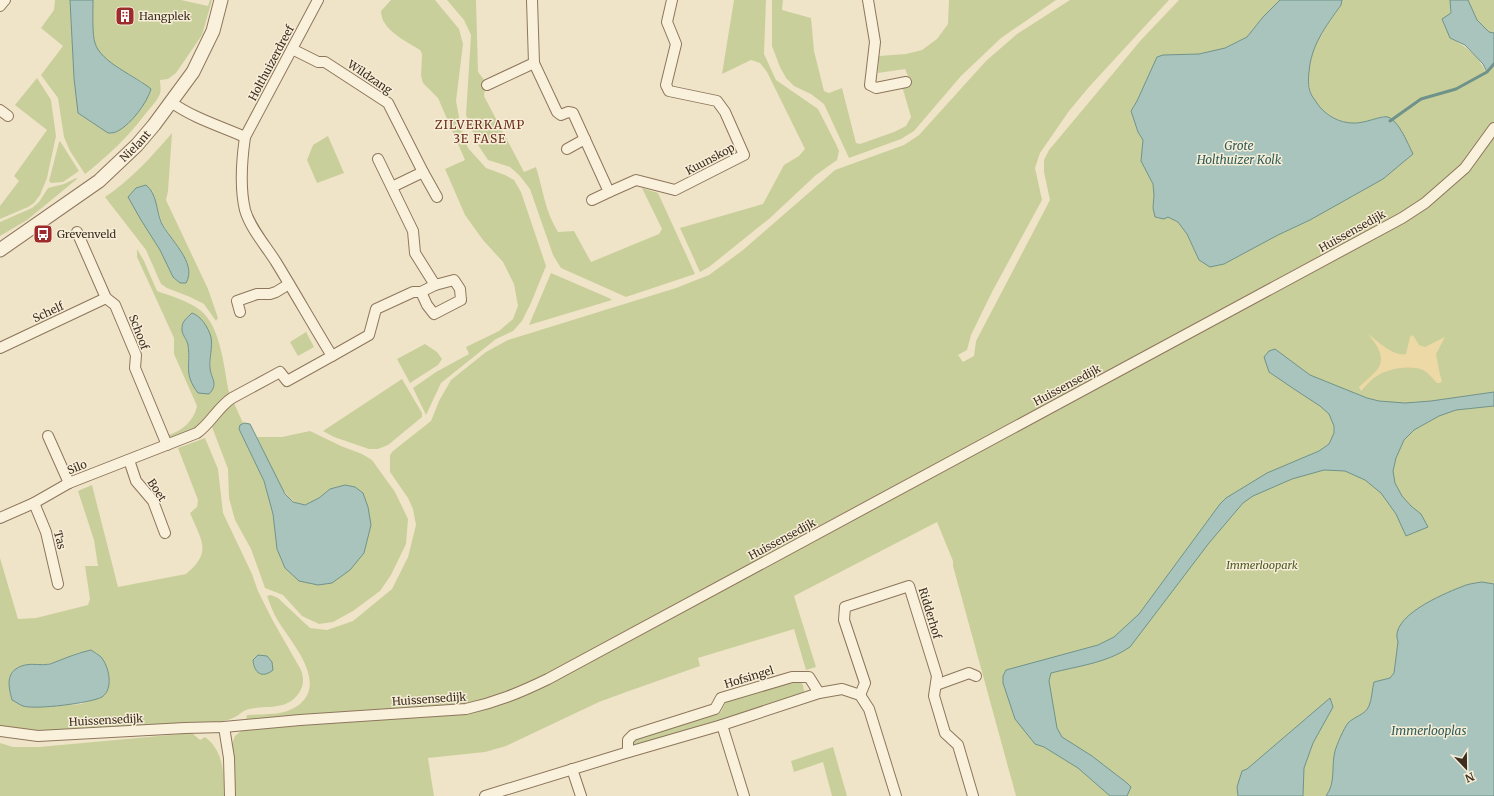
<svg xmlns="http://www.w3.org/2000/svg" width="1494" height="796" font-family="Merriweather,serif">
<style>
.green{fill:#c9cf9b;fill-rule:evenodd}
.sand{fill:#ecd9a5}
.water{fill:#a9c4bc;stroke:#6f938a}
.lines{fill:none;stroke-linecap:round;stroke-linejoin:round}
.stream{stroke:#6f938a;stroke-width:3}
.minor-casing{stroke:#8d765c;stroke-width:12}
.tertiary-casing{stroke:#8d765c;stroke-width:15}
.minor{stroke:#faf1dc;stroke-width:10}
.tertiary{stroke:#faf1dc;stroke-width:13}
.labels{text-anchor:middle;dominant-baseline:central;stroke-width:3;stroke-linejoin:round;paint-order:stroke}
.poi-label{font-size:11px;fill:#3d2e20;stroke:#f7eed8;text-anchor:start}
.street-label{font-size:11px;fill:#3d2e20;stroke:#f7eed8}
.park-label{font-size:11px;font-style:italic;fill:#4d5a26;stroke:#f7eed8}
.neighbourhood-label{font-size:12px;letter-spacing:1px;fill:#6b2e1e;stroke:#f7eed8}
.water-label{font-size:12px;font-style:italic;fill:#2f5d5a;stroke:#f7eed8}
</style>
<rect width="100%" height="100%" fill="#f0e4c8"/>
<g class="green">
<path d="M55,0H70L74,78L78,113L108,133L117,132L129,122L140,110L143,82C127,73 101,63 95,44C92,36 93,9 93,0H181L208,6L210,0H212L202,35L176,73L168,79L160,80C160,85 162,91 159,96C156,102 151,107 146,113C129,136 108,156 85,174L70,151L64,137L58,98L41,75L63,46L41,28L54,10Z"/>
<path d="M391,0H435L459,29L463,44L456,101L461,128L468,148L486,168L505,175L514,180L521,192L546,266L531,303L522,321L513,331L496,339L441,383L426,415L413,388L436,372L469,354L466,347L499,331L513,319L518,306L514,284L503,262L483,240L465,215L445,169L465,160L438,98L423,83L421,76L422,54L420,50C406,41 381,30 381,11Z"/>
<path d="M447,0H476L478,72L486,82L484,96L524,172L536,167C543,189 545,212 558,232L574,231L591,262L659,234L662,229L642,188L658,193L695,274L626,297L561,268L553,255L530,189L520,176L510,167L488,160L478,145L466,115L471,35L464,20Z"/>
<polygon points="734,0 766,0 764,54 776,80 818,109 836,144 839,151 837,160 816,175 770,218 709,267 700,272 680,228 763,204 784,165 799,156 805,149 767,72 760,63 751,60 722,74"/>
<polygon points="772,0 783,0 782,10 811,18 814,51 824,91 829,93 842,88 856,143 860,144 894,132 906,126 911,117 902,86 906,87 911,83 905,69 878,73 879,56 906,54 922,50 937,39 948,24 949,0 1056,0 1001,38 961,76 914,131 901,139 849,158 824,104 811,94 794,86 786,78 780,67 772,46"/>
<path d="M1070,0H1169L1089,87L1069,111L1040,153L1035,168L1042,200L992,292L971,335L967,350L958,355L963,362L974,356L976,341L1050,200L1044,172V160L1049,150L1141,40L1179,0H1280L1263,17L1247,37L1225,48L1199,54L1163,55L1157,57L1137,101L1131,111L1138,132L1143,140L1141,161L1153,184L1154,195L1153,208L1178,222L1187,234L1199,260L1278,235L1310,220L1384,116C1374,120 1365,123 1354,123C1338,123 1316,110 1311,94C1308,84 1308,71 1310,61C1315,39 1329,22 1341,5L1342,0H1450V38C1466,46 1478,56 1486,72L1494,65V124L1461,169L1427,195L1400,213L948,458L832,519L580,657L506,694L466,707L248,721L246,720L247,715C259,714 272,715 284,712C289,711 296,707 300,704C327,681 291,642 278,621C273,613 270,604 267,596L271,595L278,598L310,628L327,630L353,621L392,589L408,557L416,525L413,509L408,498L390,472V455L393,451L431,421L439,401L451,380L486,352L508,340L676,288L709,275L743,250L835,170L904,145L919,135L986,61L1017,34Z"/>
<polygon points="1468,0 1494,0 1494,33 1489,33 1477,20"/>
<polygon points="37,78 51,100 56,136 47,178 40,195 34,203 28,207 0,219 0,206 19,181 14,176 47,130 15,105"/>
<path d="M172,133L168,191L166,200L208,289L218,318L216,321L204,304L190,297L167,288L161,284L146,250L105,197C131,180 152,156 172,133ZM152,190L162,223L184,257L186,283H180L173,277L160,250Z"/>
<polygon points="328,136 344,173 317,183 307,160 313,145"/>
<polygon points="1494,137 1494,796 1016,796 953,566 953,561 937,522 794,596 816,667 806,670 794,629 698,658 700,666 629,691 599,702 506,746 485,752 428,758 434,796 235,796 232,744 235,736 246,727 491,707 1420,212 1481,153"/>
<polygon points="60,141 79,171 63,182 51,183 49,181 59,142"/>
<polygon points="76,178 77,179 27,220 0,236 0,222 32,208 39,202 48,188 64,184"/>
<path d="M137,249L144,261L157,291C171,296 188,301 200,310C221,326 224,368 229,393L200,428L170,439L168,435C182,431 194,421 197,406L174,354V338L137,257ZM211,337L210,370L214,382L188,371V344Z"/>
<polygon points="551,273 609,298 612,300 529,325"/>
<polygon points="306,332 314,347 298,356 290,342"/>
<polygon points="425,344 437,352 442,359 438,365 410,383 397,359"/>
<polygon points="402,379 422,413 422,417 388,445 378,449 369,449 334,437 323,431"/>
<path d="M234,403L243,423L240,425L239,429L264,481L273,514L277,549L285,568L330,489C324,494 313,505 304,505C282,505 266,455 257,437H282L310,431L341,446L362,454L372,460L395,492L408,519L406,544L391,575L380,591L353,611L333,622L319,624L302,616L283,595L265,588L251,549L235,520L229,498L228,469L212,427L228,405Z"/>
<path d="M205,438L218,469L223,513L252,574L258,591L273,621L301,670C304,679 304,685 299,693C287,711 267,705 249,709C241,711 239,716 233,718C225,722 215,722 206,723L34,733L0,727V558L18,619L36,618L88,605L90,599L85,566H98L94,540L78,491L92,485L118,587L186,574C213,552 201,540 190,513L197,507L198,500L178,448ZM80,652L103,696L81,704L41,707L12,700C8,685 5,670 25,665C32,664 40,666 47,664C58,662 69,656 80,652Z"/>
<polygon points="796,681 800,681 803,685 804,691 799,697 633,750 632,740 721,712 726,701"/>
<path d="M192,733L200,740L205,737C224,751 224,774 224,796H0V743L13,747H39Z"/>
<polygon points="833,747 847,796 832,796 823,762 794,772 791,761"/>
</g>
<path class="sand" d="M1368,334C1378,341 1393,357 1406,354L1410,337L1413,335L1419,345L1425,347L1445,337L1436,354L1440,375L1442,381L1440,383H1437C1433,379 1429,373 1423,370C1410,365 1389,368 1377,376C1371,379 1366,386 1361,391L1359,387C1365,381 1372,376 1377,370C1387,358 1376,343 1368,334Z"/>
<g class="water">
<path d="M70,0H93C93,10 92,35 95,43C101,63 136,76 151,89C147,103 131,124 118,131C115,133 111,133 108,133L78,113L74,78Z"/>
<path d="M1280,0H1342L1341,5C1326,26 1311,45 1309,72C1308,80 1308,89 1312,96C1314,99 1317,103 1319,106C1327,116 1340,123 1353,123C1364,124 1382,115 1388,117C1399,121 1408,144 1413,154L1383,179L1310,220L1278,235L1224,264L1210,267L1199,260L1187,234L1178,222L1168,217L1164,219L1155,217L1153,208L1154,195L1153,184L1141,161L1143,140L1138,132L1131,111L1137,101L1157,57L1163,55L1199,54L1225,48L1247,37L1263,17Z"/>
<polygon points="1450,0 1468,0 1477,20 1489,32 1494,33 1494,65 1487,72 1483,64 1465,45 1450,38 1442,19 1451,13"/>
<path d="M146,185C157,194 156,209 161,222C169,239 198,263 186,283H180L173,277L160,250L141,220L128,197L136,188Z"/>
<path d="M192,313C201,316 208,327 211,337C213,347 209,358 210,368C211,379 219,384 209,394L198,393C183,373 191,366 188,345C187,339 181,334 182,328C182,321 187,318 192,313Z"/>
<path d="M1275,349L1310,375L1367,398L1379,401L1405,403L1431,401L1494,392V406L1456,410L1439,416L1414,430L1404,440L1396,458L1393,471L1395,483L1402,496L1411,506L1421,514L1428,527L1406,536L1396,514L1381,493L1365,480L1345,471L1324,470L1292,479L1253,496L1243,503L1209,543L1130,647C1107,663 1078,666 1051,673L1049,681L1057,728L1062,737L1092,756L1127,783L1131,787L1127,796H1110L1078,768L1044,747L1035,744L1015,719L1003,683V676L1006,670L1098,645L1114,637L1139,614L1220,504L1226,498L1267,473L1319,451L1329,444L1334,433V426L1329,414L1320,406L1297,391L1269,372L1264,357L1269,351Z"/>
<polygon points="244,423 250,424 285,494 293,502 305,505 319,498 330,489 345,485 355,487 363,493 368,507 371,525 364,553 350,570 332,583 318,585 299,581 285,568 277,549 273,514 264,481 239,429 240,425"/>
<path d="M1482,582L1494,584V796H1326C1336,783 1331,766 1335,751C1337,744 1344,728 1348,723C1355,716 1365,715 1369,706C1372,699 1372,689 1374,682L1390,678L1394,673L1398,642C1388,617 1443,594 1461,587C1467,584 1475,583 1482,582Z"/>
<path d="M91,650C94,652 99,655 101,657C109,666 114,689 102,697C91,703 35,710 23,706C20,705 16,702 12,700C8,685 5,670 25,665C33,663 42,666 50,664C64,659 76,653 91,650Z"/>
<path d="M258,655L267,656L272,662L273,670C262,679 254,673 253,660Z"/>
<polygon points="1330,698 1333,707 1313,743 1304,768 1303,796 1238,796 1237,787 1242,771 1247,769"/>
</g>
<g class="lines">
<polyline class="stream" points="1390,121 1421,99 1456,89 1487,72 1494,64"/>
<defs>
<g id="minor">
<polyline points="868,0 875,42 870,85 876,88 906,82"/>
<polyline points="0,6 5,0"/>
<polyline points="292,49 318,62 325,62 388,103 423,172 392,187"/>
<polyline points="534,63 557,112 561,115 568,112 573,113 609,192 636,180 675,190 744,155 725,112 717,101 669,91 666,85 676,44 667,22 672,0"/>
<polyline points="487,85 534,63 532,0"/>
<path d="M171,102C193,118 220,126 245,137"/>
<polyline points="0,110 8,116"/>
<polyline points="567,149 585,139"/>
<polyline points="378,159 413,231 415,253 435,285 454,280 460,289 461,300 434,314 427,305 421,292"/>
<polyline points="423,172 437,197"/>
<polyline points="592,200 609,192"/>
<polyline points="77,232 106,298 115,305 136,355 135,368 167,445"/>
<polyline points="240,312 237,301 257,294 270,294 276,292 289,284"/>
<polyline points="0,348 106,298"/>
<polyline points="332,356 369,335 376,309 413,292 421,292 435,285"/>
<polyline points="48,436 69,483"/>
<polyline points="129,460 136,481 153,501 165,533"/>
<polyline points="34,503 46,532 58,584"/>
<path d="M0,518L34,503L69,483L197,433C211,423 218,407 232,398L280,372L287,381L332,356C313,325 295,293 276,262C266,246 250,228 245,210C240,189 242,158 245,137L318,0"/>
<polyline points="936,685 969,673 976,676"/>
<polyline points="860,695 865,683 844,620 845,607 909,586 937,676 934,696 945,733 958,745 973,796"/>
<polyline points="722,725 744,796"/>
<polyline points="224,727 229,758 230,796"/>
<path d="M0,731L38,736L185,728L224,727L300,720L466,709C497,702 519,693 548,679L1402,218L1425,203L1465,168L1494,128"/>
<polyline points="628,752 628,740 633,735 715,709 721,698 792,677 809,677 819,693"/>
<polyline points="572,769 581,796"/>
<polyline points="485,796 622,754 722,725 819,693 842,689 860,695 869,709 896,796"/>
</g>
<g id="tertiary">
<path id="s1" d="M0,250L99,181L137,145L154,125L193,72L213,31L221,0"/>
</g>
</defs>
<use href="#minor" class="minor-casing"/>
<use href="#tertiary" class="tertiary-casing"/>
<use href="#minor" class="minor"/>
<use href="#tertiary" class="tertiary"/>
</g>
<defs>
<symbol id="building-square" viewBox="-11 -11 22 22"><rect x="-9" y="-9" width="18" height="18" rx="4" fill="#9e2a2b" stroke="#f7eed8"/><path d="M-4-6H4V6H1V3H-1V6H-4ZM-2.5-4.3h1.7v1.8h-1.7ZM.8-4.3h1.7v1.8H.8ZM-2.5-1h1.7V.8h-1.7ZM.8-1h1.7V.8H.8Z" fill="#fff"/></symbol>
<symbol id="bus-square" viewBox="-11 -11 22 22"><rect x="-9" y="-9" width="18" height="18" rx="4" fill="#9e2a2b" stroke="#f7eed8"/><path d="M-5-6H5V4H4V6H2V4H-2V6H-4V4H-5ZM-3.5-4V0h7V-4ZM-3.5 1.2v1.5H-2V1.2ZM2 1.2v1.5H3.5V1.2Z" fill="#fff"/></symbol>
</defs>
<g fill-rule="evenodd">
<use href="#building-square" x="114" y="5" width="22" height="22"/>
<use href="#bus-square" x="32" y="223" width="22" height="22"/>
</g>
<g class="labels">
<g class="poi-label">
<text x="139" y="16">Hangplek</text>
<text x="57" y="234">Grevenveld</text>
</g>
<g class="street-label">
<text transform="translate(271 63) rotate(-62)">Holthuizerdreef</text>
<text transform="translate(370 77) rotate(34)">Wildzang</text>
<text stroke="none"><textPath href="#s1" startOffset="171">Nielant</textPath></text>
<text transform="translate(710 159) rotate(-28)">Kuunskop</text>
<text transform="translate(1352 231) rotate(-29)">Huissensedijk</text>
<text transform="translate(48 312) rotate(-25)">Schelf</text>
<text transform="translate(139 332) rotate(69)">Schoof</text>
<text transform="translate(1067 385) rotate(-28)">Huissensedijk</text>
<text transform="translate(77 467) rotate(-22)">Silo</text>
<text transform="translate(157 490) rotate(57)">Boet</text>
<text transform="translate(782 539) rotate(-28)">Huissensedijk</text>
<text transform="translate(60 540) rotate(76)">Tas</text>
<text transform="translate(930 613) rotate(73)">Ridderhof</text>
<text transform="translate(749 677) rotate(-17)">Hofsingel</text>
<text transform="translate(429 699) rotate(-4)">Huissensedijk</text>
<text transform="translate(106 720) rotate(-3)">Huissensedijk</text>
</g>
<g class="park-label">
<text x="1262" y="565">Immerloopark</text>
</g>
<g class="neighbourhood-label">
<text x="480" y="124">ZILVERKAMP<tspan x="480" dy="14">3E FASE</tspan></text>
</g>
<g class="water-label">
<text x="1239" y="145">Grote<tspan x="1239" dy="14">Holthuizer Kolk</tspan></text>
<text x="1429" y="730">Immerlooplas</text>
</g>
</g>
<g transform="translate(1466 768) rotate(158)" stroke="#f7eed8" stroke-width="3" paint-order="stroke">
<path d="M0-3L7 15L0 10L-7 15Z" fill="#3d2e20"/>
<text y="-6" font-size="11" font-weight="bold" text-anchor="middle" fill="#3d2e20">N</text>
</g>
</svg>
